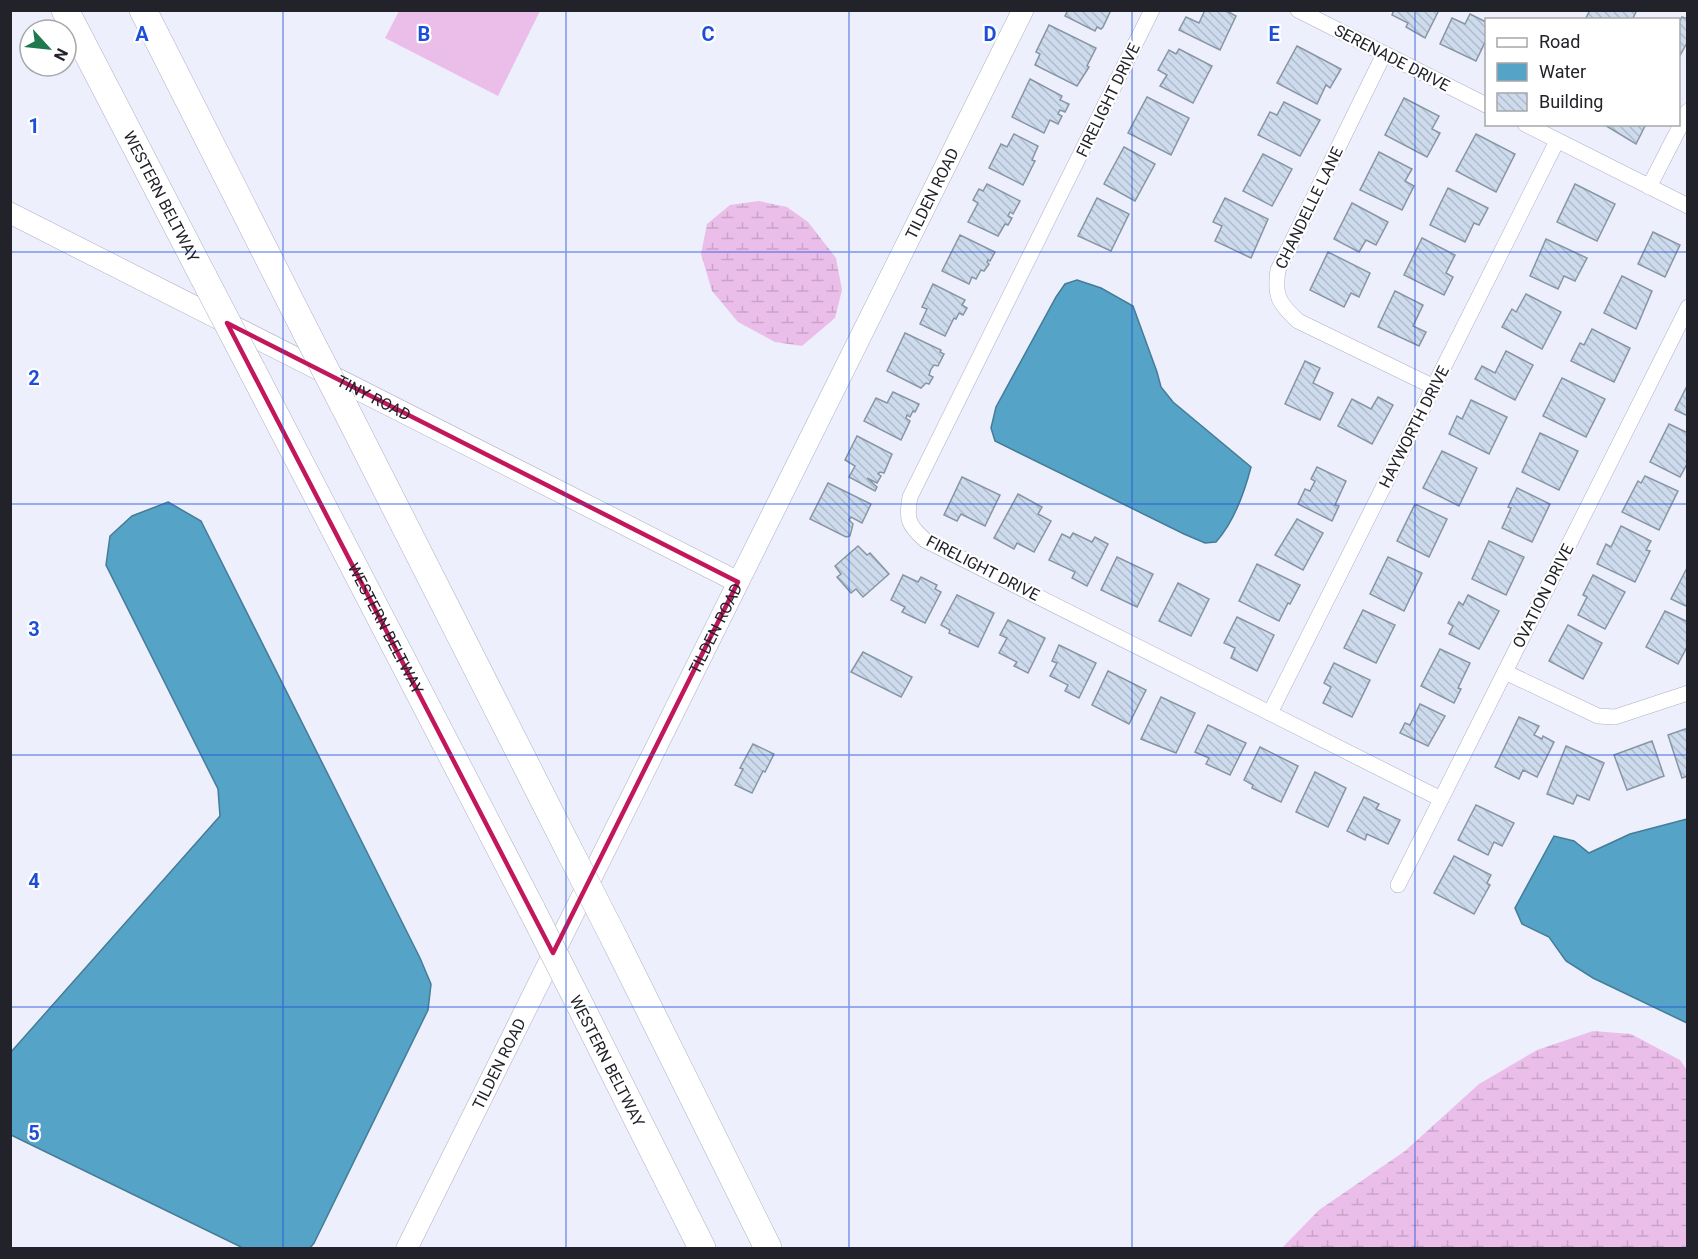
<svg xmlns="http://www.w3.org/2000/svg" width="1698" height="1259" font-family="Roboto,sans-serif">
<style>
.wetland{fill:url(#wetland-marsh)}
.pitch{fill:#ebbeea}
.water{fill:#55a3c6;stroke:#457c97;stroke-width:1.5}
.building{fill:url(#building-back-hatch);stroke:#8795a5;stroke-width:1.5}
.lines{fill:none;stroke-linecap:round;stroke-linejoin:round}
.street-casing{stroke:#aeb1c6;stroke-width:16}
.secondary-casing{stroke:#aeb1c6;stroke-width:22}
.highway-casing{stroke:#aeb1c6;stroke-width:28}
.street{stroke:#fff;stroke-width:15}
.secondary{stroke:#fff;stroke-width:21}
.highway{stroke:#fff;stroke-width:27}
.highway-bridge-casing{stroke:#aeb1c6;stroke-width:28;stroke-linecap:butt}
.highway-bridge{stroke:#fff;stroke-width:27}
.marked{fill:none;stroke:#c2185b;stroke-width:4.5;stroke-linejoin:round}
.grid{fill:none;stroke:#1d4ed8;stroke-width:1.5;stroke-opacity:0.55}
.labels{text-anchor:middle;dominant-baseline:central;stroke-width:4.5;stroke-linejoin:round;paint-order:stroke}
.street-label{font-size:16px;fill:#21222a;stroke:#fff}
.grid-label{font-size:20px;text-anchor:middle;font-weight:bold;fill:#1d4ed8;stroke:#fff;stroke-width:4.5;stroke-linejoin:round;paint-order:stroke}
</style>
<defs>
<pattern id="wetland-marsh" width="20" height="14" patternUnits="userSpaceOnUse" patternTransform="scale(1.5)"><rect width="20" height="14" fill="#ebbeea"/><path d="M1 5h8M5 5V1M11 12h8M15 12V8" fill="none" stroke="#c9a3c9"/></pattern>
<pattern id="building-back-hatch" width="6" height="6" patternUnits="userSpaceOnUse" patternTransform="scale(1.5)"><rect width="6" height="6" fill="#cddbed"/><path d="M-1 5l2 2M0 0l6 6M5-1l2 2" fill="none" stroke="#b0bccb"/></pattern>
</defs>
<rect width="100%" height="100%" fill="#edeffc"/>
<g class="wetland">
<polygon points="759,201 787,207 808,222 836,258 842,290 835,318 802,346 775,342 738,322 712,291 701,254 707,224 730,205"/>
<polygon points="1593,1031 1631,1034 1680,1060 1687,1070 1687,1248 1282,1248 1319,1210 1405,1151 1479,1084 1537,1050"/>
</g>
<polygon class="pitch" points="399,11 399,10 540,11 498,96 385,38"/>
<g class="water">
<path d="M1077,280L1101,288L1133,306L1157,372L1161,387L1173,402L1251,467C1244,494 1234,522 1216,542L1205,543L1184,534L995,441L991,428L996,407L1056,297L1065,284Z"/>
<polygon points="168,502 201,521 420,958 431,984 428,1010 314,1243 310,1248 243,1248 11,1135 11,1052 220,816 218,789 106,565 110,536 132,516"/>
<polygon points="1687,819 1688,819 1687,1023 1593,978 1566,961 1549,937 1522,924 1515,908 1554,836 1574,841 1589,853 1630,834"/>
</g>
<g class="building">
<polygon points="1068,10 1111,10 1103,27 1101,29 1097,27 1095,31 1065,16"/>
<polygon points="1205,10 1225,10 1236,16 1220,50 1179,30 1186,17 1199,23"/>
<polygon points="1394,10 1439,10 1425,38 1406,27 1408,23 1392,15"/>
<polygon points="1590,10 1637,10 1632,20 1589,20 1586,18"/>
<polygon points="1470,14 1486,22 1486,40 1476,61 1440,44 1452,18 1465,24"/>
<polygon points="1682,17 1688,19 1688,41 1678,59 1678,24"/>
<polygon points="1049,25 1096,48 1087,66 1089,67 1077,86 1035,65 1040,54 1036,52"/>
<polygon points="1297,46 1341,69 1330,88 1326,85 1317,104 1277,83"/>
<polygon points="1179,49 1212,66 1193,103 1160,86 1167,75 1158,70 1169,50 1176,54"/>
<polygon points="1030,79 1062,96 1060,100 1069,104 1065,112 1060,110 1058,114 1062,116 1058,124 1050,120 1044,133 1012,117"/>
<polygon points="1147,97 1189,118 1171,155 1128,133"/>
<polygon points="1404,98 1439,116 1432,129 1440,133 1427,157 1385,135"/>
<polygon points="1284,102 1320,120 1300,156 1258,135 1270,112 1277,115"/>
<polygon points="1603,124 1646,124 1636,144"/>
<polygon points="1014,134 1038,146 1032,160 1035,161 1023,185 989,168 1001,144 1007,147"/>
<polygon points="1476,134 1515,154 1496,192 1456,171"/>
<polygon points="1124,147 1155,164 1135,201 1104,184"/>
<polygon points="1379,152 1412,169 1405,181 1414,186 1402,210 1360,190"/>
<polygon points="1263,154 1292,169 1272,206 1243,191"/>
<polygon points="987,184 1020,201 1013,214 1010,212 1008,216 1012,218 1008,225 1005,224 998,236 968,222 978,203 973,200 979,189 983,191"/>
<polygon points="1575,184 1615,204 1597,241 1557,222"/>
<polygon points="1448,188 1488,208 1479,225 1474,223 1465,242 1430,225"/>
<polygon points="1097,198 1129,214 1111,251 1078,236"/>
<polygon points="1225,198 1268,219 1251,258 1215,241 1222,226 1213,222"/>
<polygon points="1352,203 1388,222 1376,245 1366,240 1359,252 1334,239"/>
<polygon points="1653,232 1680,245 1665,277 1638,264"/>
<polygon points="960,235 995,252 990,261 988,260 987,262 989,264 984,271 981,270 976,279 972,277 969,284 942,271"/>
<polygon points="1422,238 1455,255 1446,273 1453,277 1444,295 1404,275"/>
<polygon points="1546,239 1587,258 1575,281 1564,276 1558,289 1530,276"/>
<polygon points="1328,252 1370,273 1359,297 1351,293 1344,307 1310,290"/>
<polygon points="1622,276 1652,291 1636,329 1604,313"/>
<polygon points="933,284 965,300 962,305 967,308 963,315 959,313 956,319 954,318 945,336 920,324 927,309 922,307"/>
<polygon points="1395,291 1423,305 1413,326 1426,332 1419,346 1378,327"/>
<polygon points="1526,294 1561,312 1542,349 1502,327 1512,309 1516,312"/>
<polygon points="1592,329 1630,348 1614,382 1571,361 1580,343 1584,345"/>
<polygon points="905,333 941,350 940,352 944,354 938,366 934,365 931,369 929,375 933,377 929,384 926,383 921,388 887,371"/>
<polygon points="1506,351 1533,365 1515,400 1475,379 1482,366 1495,373"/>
<polygon points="1305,361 1320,368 1313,383 1333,393 1320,420 1285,404"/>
<polygon points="1562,378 1605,399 1586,437 1543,416"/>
<polygon points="1688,384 1688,416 1675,410"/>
<polygon points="893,392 919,404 915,412 913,411 910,417 907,415 906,418 910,421 901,440 864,421 876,398 887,403"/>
<polygon points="1378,397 1393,405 1372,444 1338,426 1352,399 1371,409"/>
<polygon points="1471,400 1507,417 1489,454 1449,434 1457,416 1462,419"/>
<polygon points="1669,424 1688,433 1688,462 1680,477 1650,462"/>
<polygon points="1540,433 1578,451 1559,490 1522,472"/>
<polygon points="857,436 892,454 884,473 880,472 878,474 881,476 877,483 867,478 877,487 875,491 849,477 855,466 845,460"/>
<polygon points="1442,451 1477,468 1459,506 1423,488"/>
<polygon points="1317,467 1346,481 1335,505 1339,506 1332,521 1298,504 1305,489 1310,491 1315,481 1311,479"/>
<polygon points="1645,476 1678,491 1659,530 1622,512 1638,481 1641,483"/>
<polygon points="962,477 1000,495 985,526 961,514 957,521 944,515"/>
<polygon points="828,483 871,504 862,523 851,517 849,520 853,524 850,536 846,537 810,519"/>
<polygon points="1517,488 1550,504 1532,542 1502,528 1511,508 1508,507"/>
<polygon points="1018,494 1042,507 1038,514 1051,521 1034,552 1017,543 1014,549 994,538"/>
<polygon points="1415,504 1447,519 1429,557 1397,541"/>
<polygon points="1297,519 1323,533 1303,570 1275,555"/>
<polygon points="1621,526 1651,541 1646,550 1650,551 1635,582 1597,564 1606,544 1611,547"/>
<polygon points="1073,533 1092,542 1095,537 1108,544 1087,586 1072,578 1075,572 1049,560 1062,534 1070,538"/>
<polygon points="1489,541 1524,557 1506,595 1472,579"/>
<polygon points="858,546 867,555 870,553 889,574 863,597 856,589 851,593 837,577 841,574 835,566"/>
<polygon points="1117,557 1153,574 1137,607 1101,590"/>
<polygon points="1388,557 1422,573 1404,611 1370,594"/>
<polygon points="1257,564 1300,585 1290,604 1288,603 1279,621 1239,601"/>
<polygon points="1688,566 1688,607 1671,599"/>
<polygon points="903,575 918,582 921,577 937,585 935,589 941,592 925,623 902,612 905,607 891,600"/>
<polygon points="1593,575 1625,592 1605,629 1578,615 1587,597 1583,595"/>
<polygon points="1178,583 1209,599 1191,636 1159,621"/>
<polygon points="957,595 994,613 978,647 949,633 950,630 941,625"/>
<polygon points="1468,595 1499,611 1479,649 1449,634 1453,626 1448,623 1459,602 1463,605"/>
<polygon points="1363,610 1395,625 1376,663 1344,648"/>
<polygon points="1665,611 1688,622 1688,645 1678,664 1646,647"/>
<polygon points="1237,617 1274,635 1257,671 1231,658 1235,648 1224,643"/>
<polygon points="1008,620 1045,638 1028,673 1014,666 1017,662 999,653 1007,638 1000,635"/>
<polygon points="1568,625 1602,643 1583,679 1549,661"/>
<polygon points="1059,645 1096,663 1079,698 1065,691 1068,685 1050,676 1057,663 1052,661"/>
<polygon points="1440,649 1470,663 1458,688 1461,689 1454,703 1421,686"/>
<polygon points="863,652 912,677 901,697 851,672"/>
<polygon points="1334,663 1370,680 1352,717 1323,703 1331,687 1324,683"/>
<polygon points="1108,671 1146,690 1129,724 1092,705"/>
<polygon points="1161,697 1195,713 1176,753 1141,739"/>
<polygon points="1420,704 1445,716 1428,746 1400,733 1405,723 1410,725"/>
<polygon points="1519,717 1539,726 1534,735 1542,739 1543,736 1554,742 1537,777 1523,770 1519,779 1495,767"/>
<polygon points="1208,725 1246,743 1230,775 1206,764 1209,758 1195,752"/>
<polygon points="1688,728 1688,776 1682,778 1668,735"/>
<polygon points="1652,741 1664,776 1627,790 1614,755"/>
<polygon points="753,744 774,754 765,772 763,771 752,793 735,785 743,769 740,768"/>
<polygon points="1566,746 1604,763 1589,800 1577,795 1573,804 1547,794"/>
<polygon points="1260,747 1298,766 1281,802 1252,788 1253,785 1244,780"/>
<polygon points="1315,772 1346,788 1328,827 1296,812"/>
<polygon points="1364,797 1379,804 1376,809 1400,820 1388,844 1367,834 1365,840 1347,831"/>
<polygon points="1476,805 1514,823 1502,846 1494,842 1488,855 1458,840"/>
<polygon points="1454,856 1491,875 1487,883 1490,885 1474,914 1434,893"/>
</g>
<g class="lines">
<defs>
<g id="street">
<path d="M1152,10L910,497C906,519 908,525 925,540L1441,799"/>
<polyline points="1298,10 1486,105"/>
<path d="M1384,54L1278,270C1274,297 1279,303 1298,321L1434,387"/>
<polyline points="1525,124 1688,206"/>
<polyline points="1649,187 1688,111"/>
<polyline points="1505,672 1598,716 1615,717 1688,693"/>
<polyline points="1270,713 1557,141"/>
<polyline points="1398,885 1688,307"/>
</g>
<g id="secondary">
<path id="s1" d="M10,213L738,582"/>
<path id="s2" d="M407,1248L1023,10"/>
</g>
<g id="highway">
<path id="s3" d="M65,10L204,278"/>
<polyline points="143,10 307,334"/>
<path id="s4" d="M252,370L532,910"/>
<polyline points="343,404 568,848"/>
<polyline points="614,938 768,1248"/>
<polyline points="577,999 702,1248"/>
</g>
</defs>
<use href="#street" class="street-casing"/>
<use href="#secondary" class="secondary-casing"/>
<use href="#highway" class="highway-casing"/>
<use href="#street" class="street"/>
<use href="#secondary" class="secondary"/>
<use href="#highway" class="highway"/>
<defs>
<g id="highway-bridge">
<polyline points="204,278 252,370"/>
<polyline points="307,334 343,404"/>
<polyline points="568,848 614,938"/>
<polyline points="532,910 577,999"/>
</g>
</defs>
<use href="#highway-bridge" class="highway-bridge-casing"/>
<use href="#highway-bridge" class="highway-bridge"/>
</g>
<path class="marked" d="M227,323L738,582L553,953Z"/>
<path class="grid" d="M283,10V1248M566,10V1248M849,10V1248M1132,10V1248M1415,10V1248M10,252H1688M10,504H1688M10,755H1688M10,1007H1688"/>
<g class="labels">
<g class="street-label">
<text transform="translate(1392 58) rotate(27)">SERENADE DRIVE</text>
<text transform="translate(1108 100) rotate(-64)">FIRELIGHT DRIVE</text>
<text stroke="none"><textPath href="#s2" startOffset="1178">TILDEN ROAD</textPath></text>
<text stroke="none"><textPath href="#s3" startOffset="210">WESTERN BELTWAY</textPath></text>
<text transform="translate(1309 208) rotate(-64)">CHANDELLE LANE</text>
<text stroke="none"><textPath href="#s1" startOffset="408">TINY ROAD</textPath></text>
<text transform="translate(1414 427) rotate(-63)">HAYWORTH DRIVE</text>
<text transform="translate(983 568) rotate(27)">FIRELIGHT DRIVE</text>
<text transform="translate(1543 596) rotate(-63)">OVATION DRIVE</text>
<text stroke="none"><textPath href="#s4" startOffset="291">WESTERN BELTWAY</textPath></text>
<text stroke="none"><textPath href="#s2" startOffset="692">TILDEN ROAD</textPath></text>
<text transform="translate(607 1061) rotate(63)">WESTERN BELTWAY</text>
<text stroke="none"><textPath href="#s2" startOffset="206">TILDEN ROAD</textPath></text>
</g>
</g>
<g class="grid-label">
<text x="142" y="41">A</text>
<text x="424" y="41">B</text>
<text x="708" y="41">C</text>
<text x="990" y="41">D</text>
<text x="1274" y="41">E</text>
<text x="34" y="133">1</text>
<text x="34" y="385">2</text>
<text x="34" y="636">3</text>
<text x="34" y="888">4</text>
<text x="34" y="1140">5</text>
</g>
<rect width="1698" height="1259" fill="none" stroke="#21222a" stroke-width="24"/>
<rect x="1485" y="18" width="195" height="108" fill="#ffffff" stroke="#a6a7aa" stroke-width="1.5"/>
<rect x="1497" y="38" width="30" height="9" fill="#ffffff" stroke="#a6a7aa" stroke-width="1.5"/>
<text x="1539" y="48" font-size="18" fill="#21222a">Road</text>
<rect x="1497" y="63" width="30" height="18" fill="#55a3c6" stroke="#a6a7aa" stroke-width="1.5"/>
<text x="1539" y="78" font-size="18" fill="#21222a">Water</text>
<rect x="1497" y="93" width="30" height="18" fill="url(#building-back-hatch)" stroke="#a6a7aa" stroke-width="1.5"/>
<text x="1539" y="108" font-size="18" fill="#21222a">Building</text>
<g transform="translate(48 48) rotate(117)"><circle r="28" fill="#ffffff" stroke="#a6a7aa" stroke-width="1.5"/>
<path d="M0-4.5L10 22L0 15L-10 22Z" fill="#1f794e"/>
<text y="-9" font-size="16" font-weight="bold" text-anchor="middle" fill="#21222a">N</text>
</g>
</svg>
